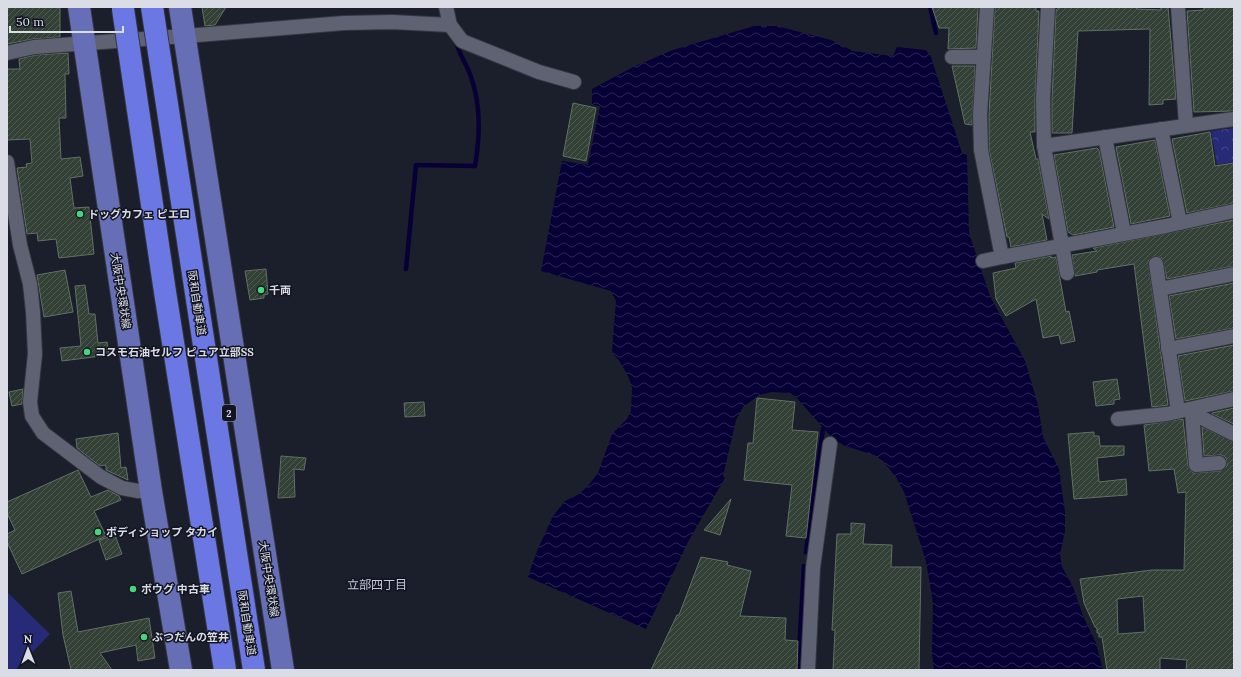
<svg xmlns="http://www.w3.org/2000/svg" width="1241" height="677" font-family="Lora,'Noto Sans JP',serif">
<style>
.park{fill:url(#park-crowns)}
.garden{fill:#272a77}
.water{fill:url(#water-waves)}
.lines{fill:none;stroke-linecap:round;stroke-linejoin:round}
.stream{stroke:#070036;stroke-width:4.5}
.building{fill:url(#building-hatch);stroke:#627065;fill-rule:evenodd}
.minor-casing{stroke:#353741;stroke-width:16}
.primary-casing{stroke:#353741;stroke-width:24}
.minor{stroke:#5f6272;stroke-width:14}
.primary{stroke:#666fb6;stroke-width:22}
.motorway-bridge-casing{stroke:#353741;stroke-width:24;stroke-linecap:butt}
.motorway-bridge{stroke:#6b78e3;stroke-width:22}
.poi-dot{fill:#44d77b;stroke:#121521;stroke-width:1.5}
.labels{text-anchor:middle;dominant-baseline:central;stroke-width:3;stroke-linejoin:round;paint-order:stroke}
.shield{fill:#121521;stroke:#9fa1ab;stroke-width:1}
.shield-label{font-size:10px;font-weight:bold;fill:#dbdde6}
.poi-label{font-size:11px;font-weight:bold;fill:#dbdde6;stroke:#121521;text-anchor:start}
.street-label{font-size:11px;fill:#dbdde6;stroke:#121521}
.neighbourhood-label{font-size:12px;fill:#c3c7d8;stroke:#121521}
</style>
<defs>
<pattern id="park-crowns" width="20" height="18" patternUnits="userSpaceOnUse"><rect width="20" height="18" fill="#272a77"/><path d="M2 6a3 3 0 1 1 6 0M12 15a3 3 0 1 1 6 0" fill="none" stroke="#46488a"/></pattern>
<pattern id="water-waves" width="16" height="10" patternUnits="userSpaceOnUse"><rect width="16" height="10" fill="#070036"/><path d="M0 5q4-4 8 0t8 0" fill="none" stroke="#2b2553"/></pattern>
<pattern id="building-hatch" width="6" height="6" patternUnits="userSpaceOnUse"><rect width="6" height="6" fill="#334036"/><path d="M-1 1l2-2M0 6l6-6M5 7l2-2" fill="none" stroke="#505b53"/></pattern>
</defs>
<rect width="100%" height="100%" fill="#1b1e2b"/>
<polygon class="park" points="1234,128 1234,162 1217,165 1211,131"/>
<polygon class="garden" points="7,592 50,634 15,670 7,670"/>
<polygon class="water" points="754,26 777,26 831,40 853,51 893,56 897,47 926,50 931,57 962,153 967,155 969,233 990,296 1025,361 1038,405 1043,437 1059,469 1065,512 1065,531 1060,554 1062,567 1073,587 1083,616 1096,643 1103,670 934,670 932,653 933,603 926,561 904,492 896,477 883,461 874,455 845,446 833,439 796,397 787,393 772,392 759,395 743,407 736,420 723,476 725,478 689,540 646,629 528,577 537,551 553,516 565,501 579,494 588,486 598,473 612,434 627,419 631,411 632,388 629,378 620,362 612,352 616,301 611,291 541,271 562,161 588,165 600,106 592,105 592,89 635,66 673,50"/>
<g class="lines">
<g class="stream">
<polyline points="930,7 936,33"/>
<path d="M406,269L416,165L475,166C480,137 481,105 471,77C467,64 458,54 456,40"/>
<polyline points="806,552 823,429"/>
<polyline points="798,670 804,566"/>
</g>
</g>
<g class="building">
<polygon points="7,7 60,7 60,37 33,39 7,44"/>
<polygon points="202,7 226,7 215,25 205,26"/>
<polygon points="932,7 978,7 976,48 948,49 949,28 939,28"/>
<polygon points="995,7 1036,7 1036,11 1039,11 1035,99 1035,132 1030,132 1036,159 1038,159 1049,219 1042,214 1047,240 1011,247 1009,237 1007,237 989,149 989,115"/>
<polygon points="1060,7 1137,7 1137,9 1161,10 1161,7 1168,7 1176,99 1163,100 1163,104 1149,105 1150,29 1078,31 1072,133 1052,133 1052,99 1056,10"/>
<polygon points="1213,7 1234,7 1234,111 1194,112 1187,11 1204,10 1204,8"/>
<polygon points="68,53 69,74 65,74 66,118 59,118 61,159 80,157 83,176 70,178 74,208 89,207 94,254 59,258 56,239 38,241 37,233 27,234 17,168 27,167 26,164 32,163 30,139 7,140 7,69 20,69 19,59 35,55"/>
<polygon points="952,66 975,66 972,125 965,124"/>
<polygon points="573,103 596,108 586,161 563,156"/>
<polygon points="1210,132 1215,166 1234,163 1234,203 1187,213 1172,139"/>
<polygon points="1155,140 1170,216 1131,224 1116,147"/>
<polygon points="1097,148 1099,150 1114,227 1073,235 1068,232 1054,155"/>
<polygon points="1234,220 1234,266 1167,279 1162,258 1154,256 1148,261 1168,405 1152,407 1134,264 1097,270 1097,272 1075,276 1072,255 1097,251 1093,248"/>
<polygon points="1051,256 1051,258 1056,257 1066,312 1069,311 1075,341 1061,344 1059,335 1043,338 1036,299 1006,316 996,299 993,273 1016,268 1015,263"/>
<polygon points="266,269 268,294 264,295 264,298 250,300 245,271"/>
<polygon points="65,270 73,312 44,317 37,275"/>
<polygon points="1234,283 1234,328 1176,339 1169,296"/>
<polygon points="85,285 89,314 95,314 98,343 107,342 109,355 62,361 60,348 81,346 75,286"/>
<polygon points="1234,345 1234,391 1185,401 1178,356"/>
<polygon points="1117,379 1120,399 1114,400 1114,404 1096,406 1093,382"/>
<polygon points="23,389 22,404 12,406 9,392"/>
<polygon points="757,398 795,402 792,430 818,432 806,538 786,536 792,485 744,480 748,443 753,443"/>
<polygon points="424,402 425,416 405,417 404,403"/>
<polygon points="1234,408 1234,424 1212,414 1212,413"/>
<path d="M1183,419L1188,466L1193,473L1220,471L1227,466L1226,458L1222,455L1204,456L1202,427L1234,442V670H1186L1187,660L1160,658V670H1107L1102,637H1099V633H1097V628L1095,627L1084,603L1080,579L1152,570H1184L1186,492L1178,493L1174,469L1149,471L1144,425ZM1143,596L1145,632L1118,634L1117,599Z"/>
<polygon points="1094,432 1094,436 1099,436 1100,446 1124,446 1124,455 1097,458 1099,482 1126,479 1127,495 1074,499 1068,434"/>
<polygon points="118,433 121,468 126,467 128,480 106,470 106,465 100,466 77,448 76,439"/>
<polygon points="281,456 306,458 304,470 294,469 295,497 278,498"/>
<polygon points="78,470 91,497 108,490 119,496 121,500 94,511 106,536 22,574 7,542 7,534 15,530 7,513 7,502"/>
<polygon points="731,499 720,535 704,530"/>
<polygon points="851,523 865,524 863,544 892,545 891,567 921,567 919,670 833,670 835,630 832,630 837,534 851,534"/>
<polygon points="115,535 122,554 106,560 99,540"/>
<polygon points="701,557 728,562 727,565 751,571 740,616 786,618 785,640 798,641 797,670 651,670 677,615 679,615"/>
<polygon points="71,591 78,632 149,618 155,658 138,661 136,645 100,653 112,670 71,670 63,635 58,593"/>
</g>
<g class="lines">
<defs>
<g id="minor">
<polyline points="446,7 450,25 462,41 539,72 574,82"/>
<polyline points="987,7 980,115 981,150 1002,257 1166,226 1234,211"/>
<polyline points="1048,7 1043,99 1044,146 1067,273"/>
<polyline points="1178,7 1186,125"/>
<polyline points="7,53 34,47 198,35 344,23 392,22 450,25"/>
<polyline points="952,57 984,57"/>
<polyline points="1161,129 1180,223"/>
<polyline points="1105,137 1124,233"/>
<polyline points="1044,146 1234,119"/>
<polyline points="7,162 20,245 30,284 33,312 35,354 30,402 32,416 43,433 101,477 122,488 138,491 151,491"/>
<polyline points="983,261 1002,257"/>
<polyline points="1156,264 1178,411"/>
<polyline points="1160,289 1234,274"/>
<polyline points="1168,349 1234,336"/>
<polyline points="1190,409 1192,413 1234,434"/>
<polyline points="1192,413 1196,465 1219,463"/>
<polyline points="1118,419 1167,414 1234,399"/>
<polyline points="808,670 813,568 830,444"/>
</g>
<g id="primary">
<polyline points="79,7 151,491 181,670"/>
<polyline points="180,7 283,670"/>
</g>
</defs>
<use href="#minor" class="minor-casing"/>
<use href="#primary" class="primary-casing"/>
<use href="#minor" class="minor"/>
<use href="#primary" class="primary"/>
<defs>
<g id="motorway-bridge">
<polyline points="152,7 254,670"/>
<polyline points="123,9 165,292 225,670"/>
</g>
</defs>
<use href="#motorway-bridge" class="motorway-bridge-casing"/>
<use href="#motorway-bridge" class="motorway-bridge"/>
</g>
<g class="poi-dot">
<circle cx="80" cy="214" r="4"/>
<circle cx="261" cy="290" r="4"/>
<circle cx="87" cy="352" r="4"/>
<circle cx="98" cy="532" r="4"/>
<circle cx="133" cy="589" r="4"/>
<circle cx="144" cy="637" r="4"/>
</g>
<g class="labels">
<rect class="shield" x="222" y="405" width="14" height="16" rx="3"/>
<g class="shield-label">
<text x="229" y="413">2</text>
</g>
<g class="poi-label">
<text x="88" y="214">ドッグカフェ ピエロ</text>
<text x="269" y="290">千両</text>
<text x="95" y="352">コスモ石油セルフ ピュア立部SS</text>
<text x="106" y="532">ボディショップ タカイ</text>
<text x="141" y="589">ボウグ 中古車</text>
<text x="152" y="637">ぶつだんの笠井</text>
</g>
<g class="street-label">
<text transform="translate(121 291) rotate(81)">大阪中央環状線</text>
<text transform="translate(197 303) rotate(81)">阪和自動車道</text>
<text transform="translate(269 579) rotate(81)">大阪中央環状線</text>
<text transform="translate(247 623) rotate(81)">阪和自動車道</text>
</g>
<g class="neighbourhood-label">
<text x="377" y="584">立部四丁目</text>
</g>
</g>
<rect width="1241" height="677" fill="none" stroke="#dbdde6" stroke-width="16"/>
<g transform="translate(28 649) rotate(359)" stroke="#121521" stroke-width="3" paint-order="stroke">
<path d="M0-3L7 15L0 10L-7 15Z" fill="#dbdde6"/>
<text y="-6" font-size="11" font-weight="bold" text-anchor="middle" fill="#dbdde6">N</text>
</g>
<path d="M10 26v6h113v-6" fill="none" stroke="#dbdde6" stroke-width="2"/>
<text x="16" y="26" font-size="12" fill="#dbdde6" stroke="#121521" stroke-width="3" paint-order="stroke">50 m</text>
</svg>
